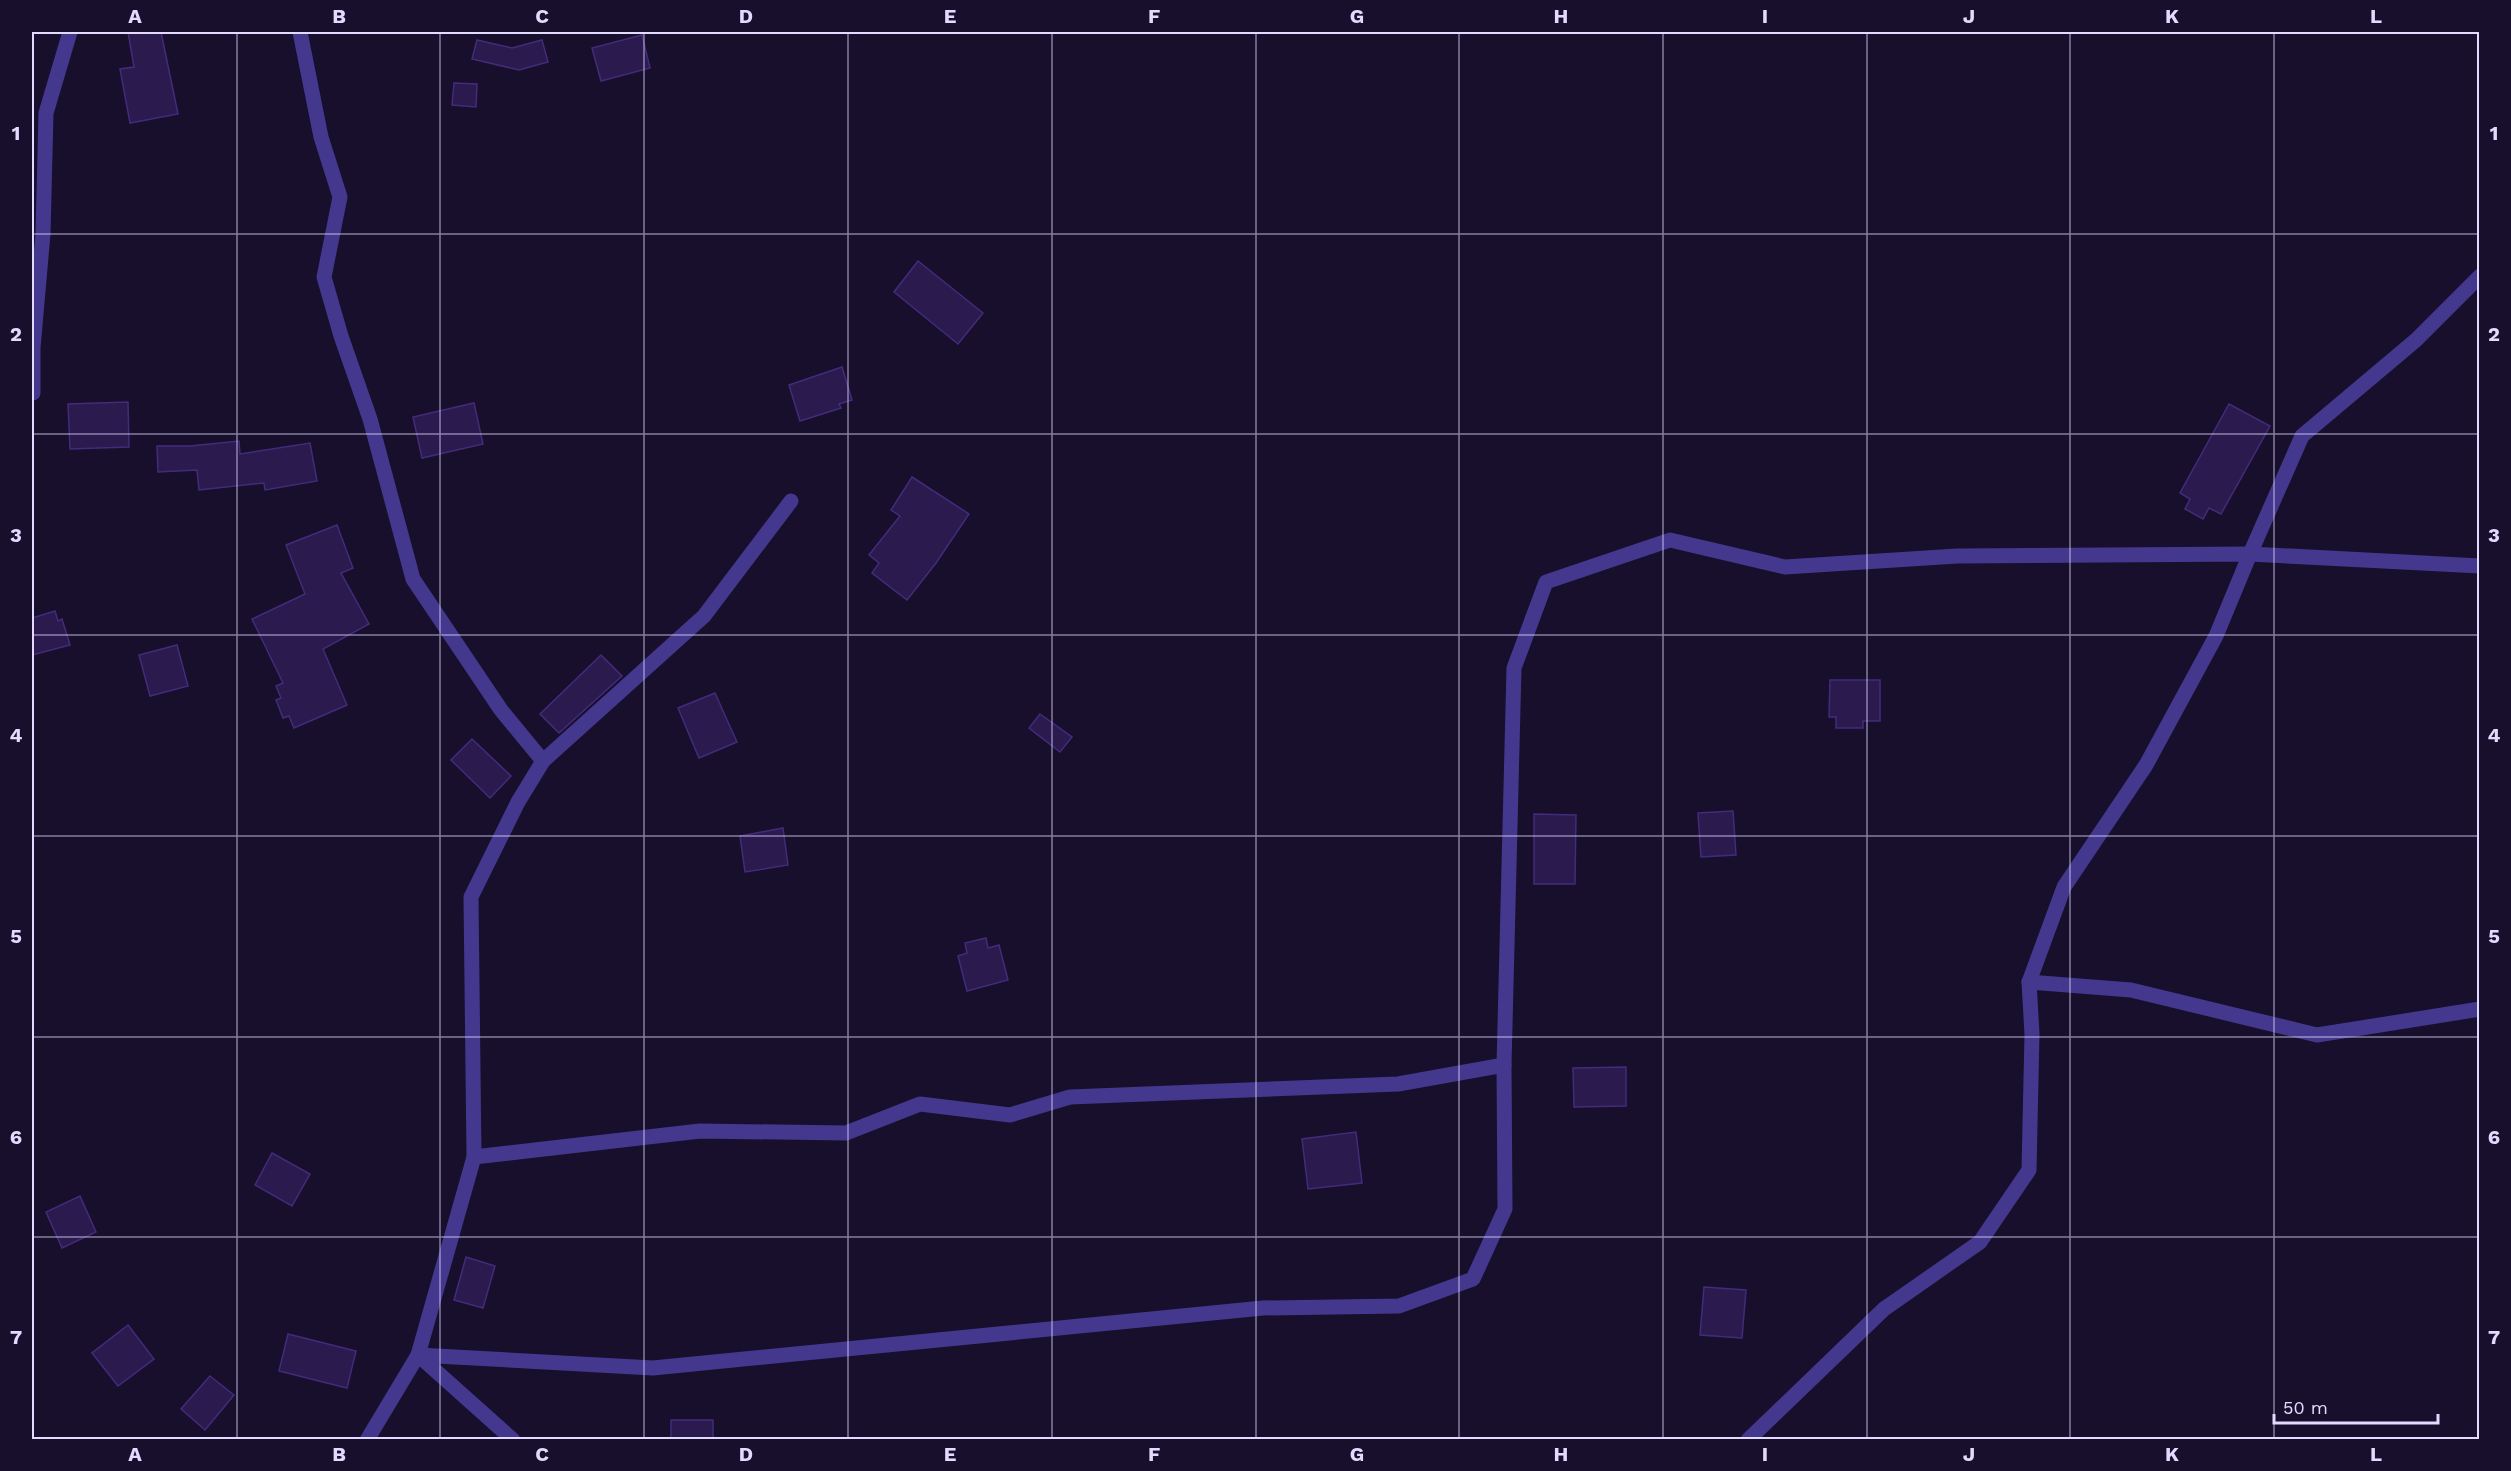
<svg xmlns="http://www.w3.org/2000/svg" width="2511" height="1471" font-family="'Work Sans',sans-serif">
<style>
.building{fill:#2a1a4e;stroke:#432b7c;stroke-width:1.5}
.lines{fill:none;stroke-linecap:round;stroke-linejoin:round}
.street{stroke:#44388e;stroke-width:15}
.grid{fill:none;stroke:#e2daff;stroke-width:1.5;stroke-opacity:0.55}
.neatline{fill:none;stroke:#e2daff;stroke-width:2}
.grid-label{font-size:20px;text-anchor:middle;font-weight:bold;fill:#e2daff}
</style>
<rect width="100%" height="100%" fill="#170f2c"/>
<g class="building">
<polygon points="128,32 161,32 178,114 130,123 120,69 134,67"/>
<polygon points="642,35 650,68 601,81 592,48"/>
<polygon points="477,40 512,48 542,40 548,62 519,70 472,59"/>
<polygon points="454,83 477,84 476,107 452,105"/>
<polygon points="918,261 983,313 958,344 894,292"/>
<polygon points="842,367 852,400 839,404 841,408 800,421 789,385"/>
<polygon points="128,402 129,447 70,449 68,404"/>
<polygon points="474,403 483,444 422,458 413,417"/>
<polygon points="2229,404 2270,426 2221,514 2209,508 2203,519 2185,509 2190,499 2180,493"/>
<polygon points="239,441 240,454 310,443 317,481 265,490 264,483 199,490 197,470 158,472 157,446 190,446"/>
<polygon points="912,477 969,514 936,563 907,600 872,573 879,563 869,555 900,516 891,510"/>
<polygon points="337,525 353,568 341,573 369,624 323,649 347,705 294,728 289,716 283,718 276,700 281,698 276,686 283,683 252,619 305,594 286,545"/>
<polygon points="55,611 58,621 62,619 70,645 32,655 32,618"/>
<polygon points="177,645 188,686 150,696 139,655"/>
<polygon points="601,655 622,676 559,733 540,714"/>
<polygon points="1830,680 1880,680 1880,721 1863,721 1863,728 1836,728 1836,717 1829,717"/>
<polygon points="715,693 737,742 699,758 678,708"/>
<polygon points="1040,714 1072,737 1060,752 1029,728"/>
<polygon points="472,739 511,776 490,798 451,760"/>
<polygon points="1733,811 1736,855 1701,857 1698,813"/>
<polygon points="1534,814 1576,815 1575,884 1534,884"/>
<polygon points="783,828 788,865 745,872 740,836"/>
<polygon points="986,938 988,948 999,945 1008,980 967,991 958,956 967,953 965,943"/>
<polygon points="1626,1067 1626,1106 1574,1107 1573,1068"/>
<polygon points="1356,1132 1362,1183 1308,1189 1302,1139"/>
<polygon points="272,1153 310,1174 292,1206 255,1185"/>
<polygon points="80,1196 96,1232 62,1248 46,1212"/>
<polygon points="466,1257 495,1266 483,1308 454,1300"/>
<polygon points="1704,1287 1746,1290 1742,1338 1700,1335"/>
<polygon points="128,1325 154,1359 118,1386 92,1353"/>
<polygon points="288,1334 356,1351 347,1388 279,1371"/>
<polygon points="210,1376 234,1395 205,1430 181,1409"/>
<rect x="671" y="1420" width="42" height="20"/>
</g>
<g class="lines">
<g class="street">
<polyline points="300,32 321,137 340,197 324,277 341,336 370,419 413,579 501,710 543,761 518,802 471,897 474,1157 418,1355 367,1440"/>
<polyline points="2480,276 2416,340 2302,436 2250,554 2480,566"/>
<polyline points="33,393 33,348 43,234 46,113 70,32"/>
<polyline points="543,761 704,616 791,501"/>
<polyline points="2029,982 2131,990 2317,1035 2480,1009"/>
<polyline points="474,1157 700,1131 846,1133 920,1104 1010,1115 1070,1097 1398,1084 1504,1065"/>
<polyline points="513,1440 418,1355 653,1368 1263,1308 1399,1306 1473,1279 1505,1209 1504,1065 1514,668 1546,582 1670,540 1785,567 1957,556 2250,554 2216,636 2146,765 2064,887 2029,982 2032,1034 2029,1170 1980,1242 1884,1309 1748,1440"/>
</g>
</g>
<path class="grid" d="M237,32V1440M440,32V1440M644,32V1440M848,32V1440M1052,32V1440M1256,32V1440M1459,32V1440M1663,32V1440M1867,32V1440M2070,32V1440M2274,32V1440M32,234H2480M32,434H2480M32,635H2480M32,836H2480M32,1037H2480M32,1237H2480"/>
<rect width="2511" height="1471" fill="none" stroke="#170f2c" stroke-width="66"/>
<path d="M2274 1414v9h164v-9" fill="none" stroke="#e2daff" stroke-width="3"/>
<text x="2283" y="1414" font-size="18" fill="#e2daff" stroke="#170f2c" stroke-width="4.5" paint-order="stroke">50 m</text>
<rect x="33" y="33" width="2445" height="1405" class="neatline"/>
<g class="grid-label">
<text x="135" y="23">A</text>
<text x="339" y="23">B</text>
<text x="542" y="23">C</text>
<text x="746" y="23">D</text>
<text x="950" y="23">E</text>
<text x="1154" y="23">F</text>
<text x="1357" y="23">G</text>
<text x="1561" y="23">H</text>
<text x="1765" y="23">I</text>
<text x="1969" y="23">J</text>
<text x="2172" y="23">K</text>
<text x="2376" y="23">L</text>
<text x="16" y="140">1</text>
<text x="2494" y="140">1</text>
<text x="16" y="341">2</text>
<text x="2494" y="341">2</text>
<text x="16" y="542">3</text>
<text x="2494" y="542">3</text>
<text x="16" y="742">4</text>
<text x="2494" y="742">4</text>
<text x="16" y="943">5</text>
<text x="2494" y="943">5</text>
<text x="16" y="1144">6</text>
<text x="2494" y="1144">6</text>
<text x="16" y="1344">7</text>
<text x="2494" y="1344">7</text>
<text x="135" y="1461">A</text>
<text x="339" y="1461">B</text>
<text x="542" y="1461">C</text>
<text x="746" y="1461">D</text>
<text x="950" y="1461">E</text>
<text x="1154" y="1461">F</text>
<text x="1357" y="1461">G</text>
<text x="1561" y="1461">H</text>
<text x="1765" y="1461">I</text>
<text x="1969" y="1461">J</text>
<text x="2172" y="1461">K</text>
<text x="2376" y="1461">L</text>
</g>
</svg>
